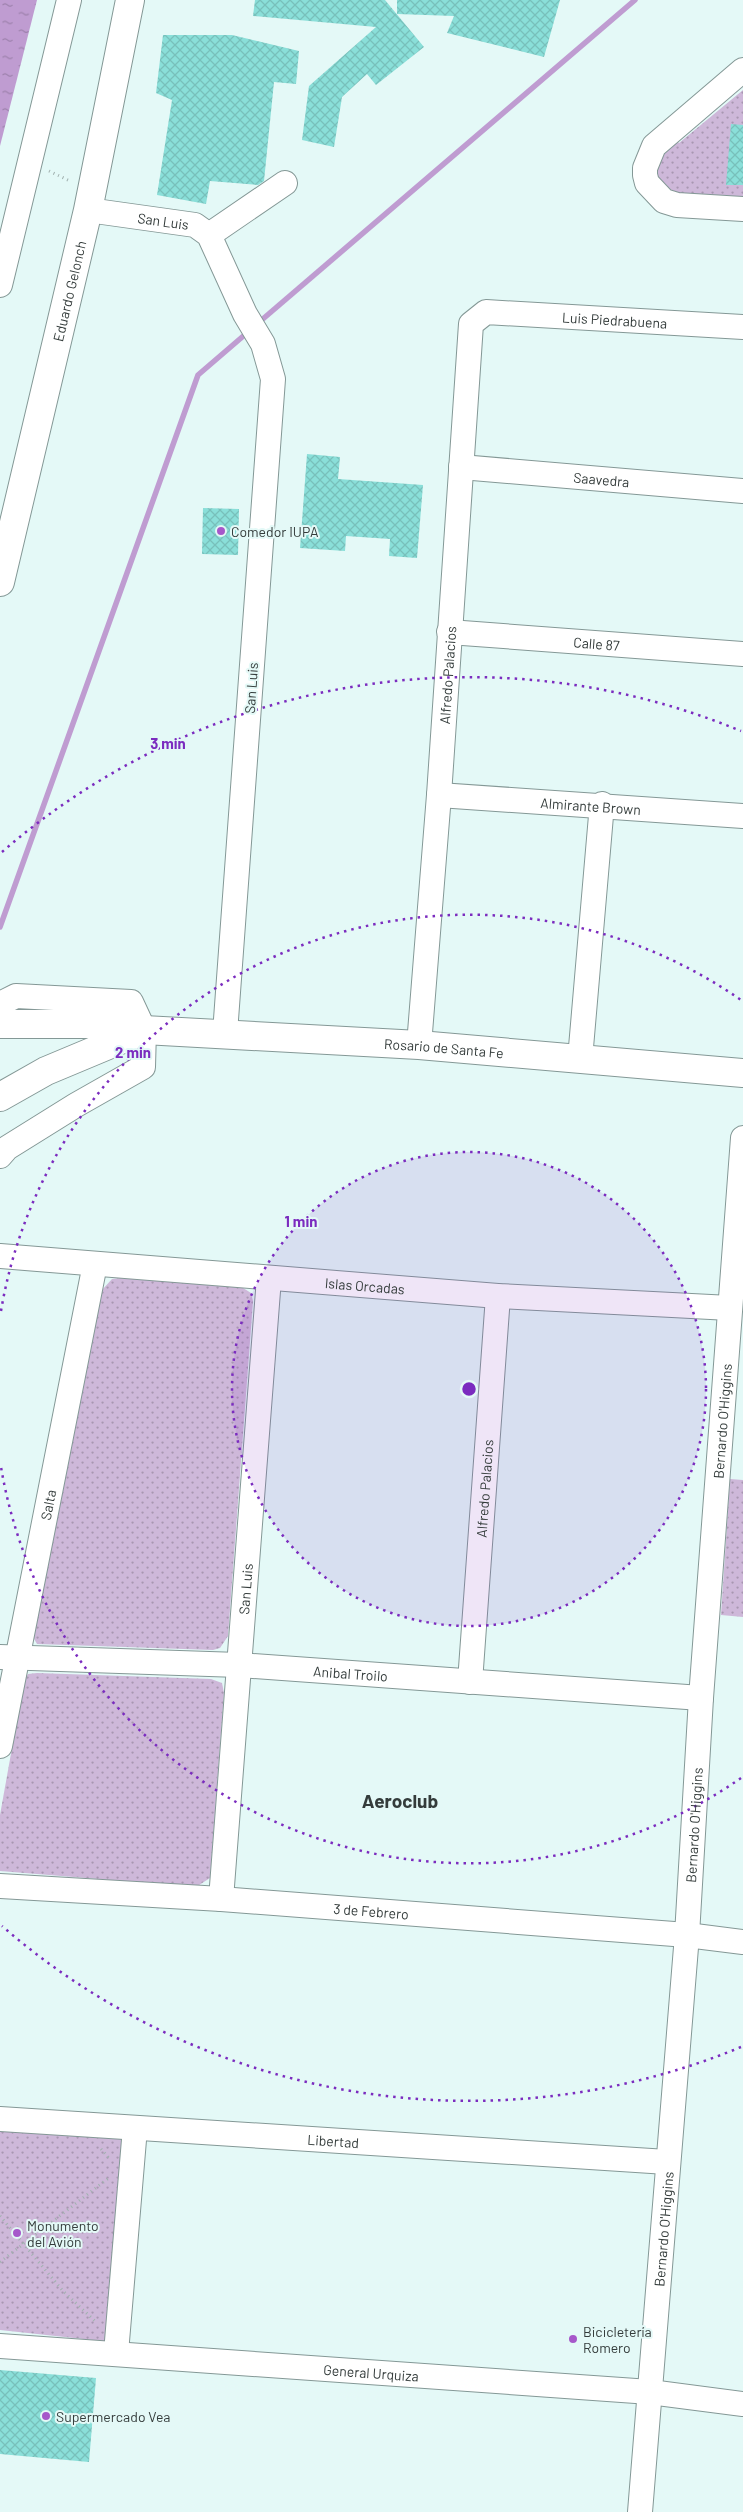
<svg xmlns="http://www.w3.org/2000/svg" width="743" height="2512" font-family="Barlow,sans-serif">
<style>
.park{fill:url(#park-dots)}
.water{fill:url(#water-ripples)}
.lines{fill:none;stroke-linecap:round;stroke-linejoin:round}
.stream{stroke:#bf9cd1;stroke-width:5.5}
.building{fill:url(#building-cross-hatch)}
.street-casing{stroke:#849896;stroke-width:26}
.secondary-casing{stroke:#849896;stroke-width:30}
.primary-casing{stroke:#849896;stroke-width:30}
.path{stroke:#a1b1af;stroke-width:3;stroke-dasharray:1 4;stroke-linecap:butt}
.street{stroke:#fff;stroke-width:24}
.secondary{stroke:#fff;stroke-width:28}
.primary{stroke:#fff;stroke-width:28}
.ring{fill:none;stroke:#7b2cbf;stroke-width:2.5;stroke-dasharray:2.5 5}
.poi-dot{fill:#a658ca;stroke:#e4f9f7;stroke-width:2}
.labels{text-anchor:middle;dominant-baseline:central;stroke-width:4;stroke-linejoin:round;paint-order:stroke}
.street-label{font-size:14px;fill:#343c3b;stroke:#e4f9f7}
.poi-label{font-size:14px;fill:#343c3b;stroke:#e4f9f7;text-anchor:start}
.district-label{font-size:19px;font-weight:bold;fill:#343c3b;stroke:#e4f9f7}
.centre{fill:#7b2cbf;stroke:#e4f9f7;stroke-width:2.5}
.ring-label{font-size:15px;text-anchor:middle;font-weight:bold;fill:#7b2cbf;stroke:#e4f9f7;stroke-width:4;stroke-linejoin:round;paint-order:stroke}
</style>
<defs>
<pattern id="park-dots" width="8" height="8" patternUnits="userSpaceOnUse" patternTransform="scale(1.25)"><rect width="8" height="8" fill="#ceb8d9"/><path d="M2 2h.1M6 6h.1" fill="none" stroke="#a897b1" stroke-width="1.8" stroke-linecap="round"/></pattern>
<pattern id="water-ripples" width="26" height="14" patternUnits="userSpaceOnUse" patternTransform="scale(1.25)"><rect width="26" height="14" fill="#bf9cd1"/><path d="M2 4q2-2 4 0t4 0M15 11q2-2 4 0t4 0" fill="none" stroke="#9c80ab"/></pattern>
<pattern id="building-cross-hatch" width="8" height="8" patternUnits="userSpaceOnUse" patternTransform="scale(1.25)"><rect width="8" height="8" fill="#8adfd9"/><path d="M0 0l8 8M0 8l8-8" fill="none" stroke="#78c0bb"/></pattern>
</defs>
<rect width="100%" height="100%" fill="#e4f9f7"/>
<g class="park">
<polygon points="743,90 743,203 684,200 655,183 654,158 674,138 679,143"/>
<polygon points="120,1278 240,1286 251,1293 253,1301 228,1636 220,1648 213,1650 37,1644 32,1635 102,1290 112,1279"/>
<polygon points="730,1479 743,1480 743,1617 721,1615"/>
<polygon points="37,1673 211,1679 222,1683 224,1693 210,1878 196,1887 0,1871 0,1815 24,1681 28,1674"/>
<polygon points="0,2128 130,2137 111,2342 0,2330"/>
</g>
<polygon class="water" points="0,0 37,0 0,146"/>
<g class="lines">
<g class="stream">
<polyline points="257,324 635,0"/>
<polyline points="0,927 198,375 248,332"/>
</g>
</g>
<g class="building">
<polygon points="255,0 385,0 424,47 376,85 367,74 342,97 334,147 302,140 309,86 376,27 253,16"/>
<polygon points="397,0 560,0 544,57 447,33 454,16 397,14"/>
<polygon points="163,35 232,35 299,51 296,84 274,82 264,181 258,185 210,181 206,204 157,195 172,100 156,93"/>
<polygon points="731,124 743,125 743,185 726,185"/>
<polygon points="307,454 340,457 338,479 423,485 417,558 389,556 390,539 346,536 345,551 300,548"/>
<polygon points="203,508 239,509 238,555 202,554"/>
<polygon points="0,2370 96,2378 89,2462 0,2454"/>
</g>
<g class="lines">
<defs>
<g id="street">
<polyline points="743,70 654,146 645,168 645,175 647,183 664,201 677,205 743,209"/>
<path id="s1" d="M88,210L195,225L209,235L245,314L263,344L273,379L225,1033"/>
<polyline points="209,235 285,183"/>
<polyline points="0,285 69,0"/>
<path id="s2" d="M461,467L743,491"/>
<path id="s3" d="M449,632L743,654"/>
<path id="s4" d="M439,795L743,816"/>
<polyline points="0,1004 16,996 131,1002 144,1030 143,1067 76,1105 7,1148 0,1156"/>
<path id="s5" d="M419,1045L439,795L471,324L486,312L743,327"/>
<polyline points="580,1059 602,804"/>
<path id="s6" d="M0,1256L498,1296L730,1308"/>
<path id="s7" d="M0,1657L239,1665L701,1698"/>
<path id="s8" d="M470,1682L498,1296"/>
<path id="s9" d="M0,1746L95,1264"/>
<path id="s10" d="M0,1886L221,1899L687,1935L743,1942"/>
<path id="s11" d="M221,1899L269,1278"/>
<path id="s12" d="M0,2119L667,2162"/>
<path id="s13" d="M0,2346L650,2392L743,2404"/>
<polyline points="116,2353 135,2128"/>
<path id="s14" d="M640,2512L687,1935L701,1698L743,1138"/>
</g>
<g id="secondary">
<path id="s15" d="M0,582L88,210L130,0"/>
</g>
<g id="primary">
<path id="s16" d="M0,1024H111L144,1030L419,1045L743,1073"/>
<polyline points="0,1097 46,1071 144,1030"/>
</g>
</defs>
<use href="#street" class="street-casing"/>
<use href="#secondary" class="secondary-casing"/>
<use href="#primary" class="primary-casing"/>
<g class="path">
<polyline points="49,171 70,181"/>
<polyline points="101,2149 110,2159"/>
<polyline points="0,2216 63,2291 97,2323"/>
<polyline points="0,2262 110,2177"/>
</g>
<use href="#street" class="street"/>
<use href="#secondary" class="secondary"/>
<use href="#primary" class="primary"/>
</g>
<circle cx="469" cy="1389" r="237" fill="#7b2cbf" fill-opacity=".12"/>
<g class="ring">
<circle cx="469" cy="1389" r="237"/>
<path d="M741 1778A475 475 0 0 1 1 1467M1 1311A475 475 0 0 1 741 1000"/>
<path d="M741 2047A712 712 0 0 1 2 1926M2 852A712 712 0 0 1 741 731"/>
</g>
<g class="poi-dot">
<circle cx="221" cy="531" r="5"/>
<circle cx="17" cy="2233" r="5"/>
<circle cx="573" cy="2339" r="5"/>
<circle cx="46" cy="2416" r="5"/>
</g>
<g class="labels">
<g class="street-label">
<text stroke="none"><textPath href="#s1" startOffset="76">San Luis</textPath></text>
<text stroke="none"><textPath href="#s15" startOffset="299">Eduardo Gelonch</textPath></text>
<text stroke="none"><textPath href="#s5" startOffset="871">Luis Piedrabuena</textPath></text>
<text stroke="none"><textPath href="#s2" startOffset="141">Saavedra</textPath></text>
<text stroke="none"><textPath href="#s3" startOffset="148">Calle 87</textPath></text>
<text stroke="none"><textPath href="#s5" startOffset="371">Alfredo Palacios</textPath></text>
<text transform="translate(251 688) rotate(-86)">San Luis</text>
<text stroke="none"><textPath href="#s4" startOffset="152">Almirante Brown</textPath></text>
<text stroke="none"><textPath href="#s16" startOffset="445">Rosario de Santa Fe</textPath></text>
<text stroke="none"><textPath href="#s6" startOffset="366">Islas Orcadas</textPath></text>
<text stroke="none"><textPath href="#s14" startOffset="1094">Bernardo O'Higgins</textPath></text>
<text stroke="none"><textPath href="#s8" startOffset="194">Alfredo Palacios</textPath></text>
<text stroke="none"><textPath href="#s9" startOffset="246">Salta</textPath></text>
<text stroke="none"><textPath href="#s11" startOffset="311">San Luis</textPath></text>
<text stroke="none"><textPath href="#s7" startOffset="351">Anibal Troilo</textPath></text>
<text stroke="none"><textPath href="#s14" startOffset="689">Bernardo O'Higgins</textPath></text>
<text stroke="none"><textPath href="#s10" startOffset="372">3 de Febrero</textPath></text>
<text stroke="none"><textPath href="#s12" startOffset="334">Libertad</textPath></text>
<text stroke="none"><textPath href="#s14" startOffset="284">Bernardo O'Higgins</textPath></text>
<text stroke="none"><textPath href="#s13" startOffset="372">General Urquiza</textPath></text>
</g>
<g class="poi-label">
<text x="231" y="531">Comedor IUPA</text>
<text x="27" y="2225">Monumento<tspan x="27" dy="16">del Avión</tspan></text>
<text x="583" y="2331">Bicicletería<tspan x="583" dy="16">Romero</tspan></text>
<text x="56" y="2416">Supermercado Vea</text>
</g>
<g class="district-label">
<text x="400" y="1800">Aeroclub</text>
</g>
</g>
<circle cx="469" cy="1389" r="8" class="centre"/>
<g class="ring-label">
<text x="168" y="749">3 min</text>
<text x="133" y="1058">2 min</text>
<text x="301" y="1227">1 min</text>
</g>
</svg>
